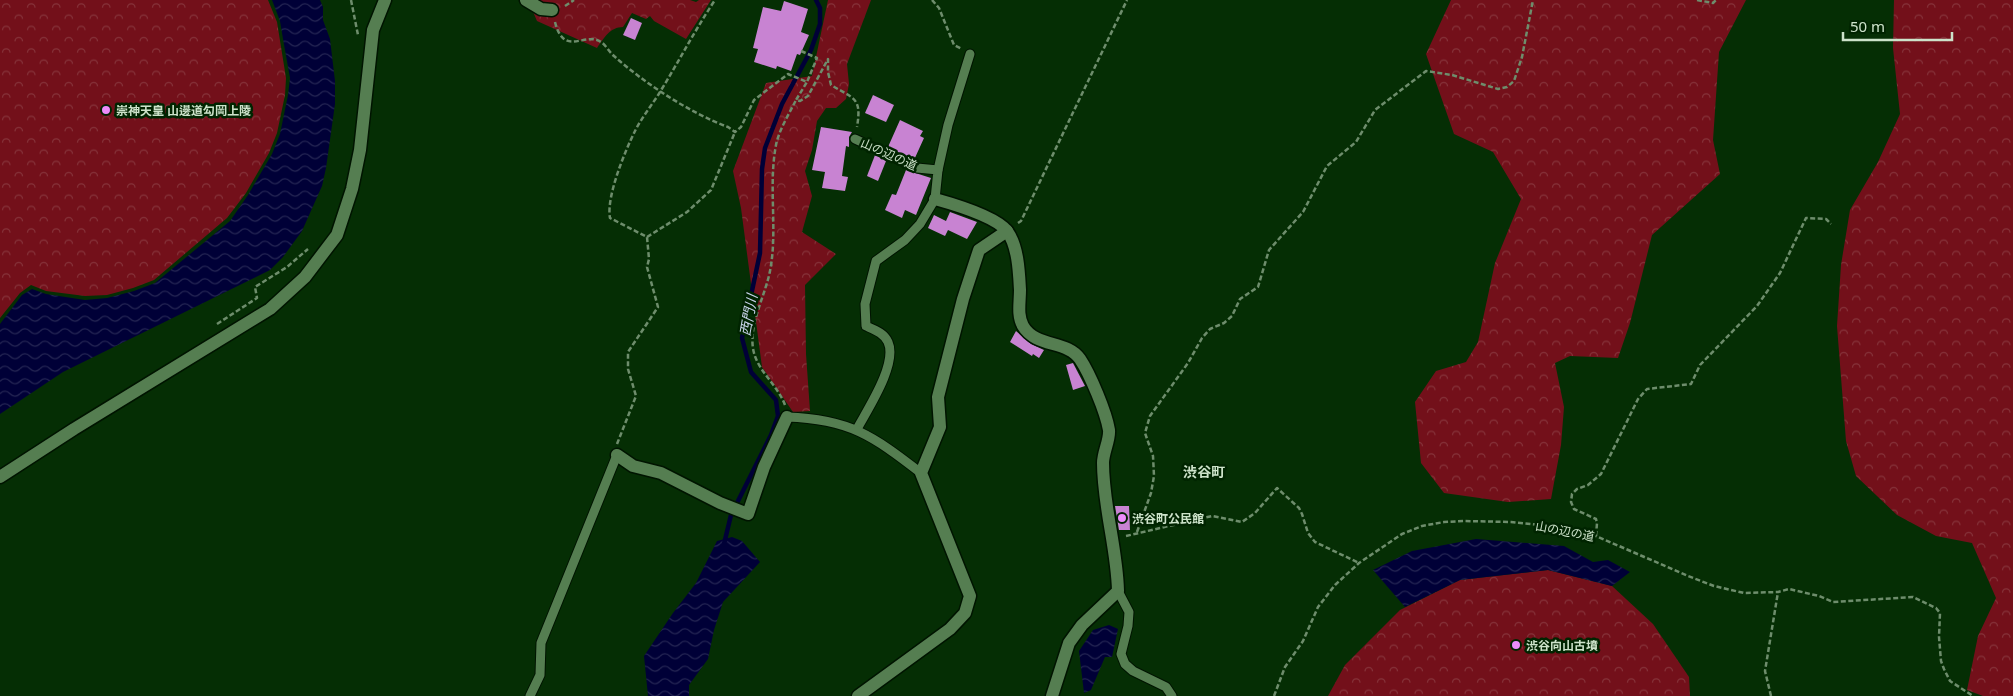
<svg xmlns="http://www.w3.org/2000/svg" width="2013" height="696" font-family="'Noto Sans','Noto Sans JP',sans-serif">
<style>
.forest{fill:url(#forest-crowns)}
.water{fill:url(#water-waves)}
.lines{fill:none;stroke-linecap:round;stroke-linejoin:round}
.stream{stroke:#000037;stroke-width:4.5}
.building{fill:#c883d2}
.service-casing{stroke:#001400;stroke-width:11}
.minor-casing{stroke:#001400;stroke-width:15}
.path{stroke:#6e8d6c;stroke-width:2.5;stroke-dasharray:5 2.5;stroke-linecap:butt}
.service{stroke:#557e51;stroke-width:9}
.minor{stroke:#557e51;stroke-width:12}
.poi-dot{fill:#ec8cfa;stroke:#002400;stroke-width:2}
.labels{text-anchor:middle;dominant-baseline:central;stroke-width:5;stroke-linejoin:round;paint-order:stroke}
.poi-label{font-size:12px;font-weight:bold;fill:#cde3ca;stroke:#002400;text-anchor:start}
.street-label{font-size:12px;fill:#cde3ca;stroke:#002400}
.water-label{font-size:14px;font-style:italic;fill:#c8d4ea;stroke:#002400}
.neighbourhood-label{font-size:14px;font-weight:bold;fill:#cde3ca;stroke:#002400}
</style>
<defs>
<pattern id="forest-crowns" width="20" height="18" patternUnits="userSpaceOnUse" patternTransform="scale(1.25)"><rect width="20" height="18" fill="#73101a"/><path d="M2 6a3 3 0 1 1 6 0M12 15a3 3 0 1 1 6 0" fill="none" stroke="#86333a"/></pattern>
<pattern id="water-waves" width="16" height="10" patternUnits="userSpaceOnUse" patternTransform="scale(1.25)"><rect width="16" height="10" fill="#000037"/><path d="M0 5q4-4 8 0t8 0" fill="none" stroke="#242553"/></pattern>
</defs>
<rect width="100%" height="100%" fill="#052e04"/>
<g class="forest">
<polygon points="0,0 268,0 277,22 286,78 285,95 277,133 269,153 246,193 227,218 154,280 133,288 107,295 85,296 46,291 31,285 20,293 0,318"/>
<path d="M528,0H690L696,2L699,0H711L686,39L654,21L650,16L646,19L632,13L623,27C610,27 604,38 597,48L537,21Z"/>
<polygon points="828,0 871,0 847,64 849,84 846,99 836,108 826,108 817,121 812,150 805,171 812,196 802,232 836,254 805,285 806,354 810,411 793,412 762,367 741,208 733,171 766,83 812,76"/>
<polygon points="1451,0 1746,0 1719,52 1713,140 1720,174 1652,235 1630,323 1618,358 1570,356 1555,363 1564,407 1561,445 1551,499 1508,502 1444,493 1421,463 1415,402 1436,371 1466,362 1478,342 1495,263 1521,199 1493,152 1454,134 1426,54"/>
<polygon points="1894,0 2013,0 2013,696 1983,696 1967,690 1978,636 1996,598 1972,543 1936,536 1897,515 1856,476 1846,441 1837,326 1841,265 1850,210 1878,162 1900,114 1893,48"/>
<polygon points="1548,570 1612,586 1653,624 1689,677 1690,696 1328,696 1345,665 1400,610 1460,580"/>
</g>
<g class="water">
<polygon points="272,0 320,0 323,7 323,20 330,39 335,81 335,104 326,168 322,186 302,231 283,257 270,270 63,372 0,414 0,324 22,295 32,289 46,294 85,300 107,298 134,291 155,283 230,221 248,195 272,154 280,134 288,95 290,78 283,39 280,21"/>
<polygon points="732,537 742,541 760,562 723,602 714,630 708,659 689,685 689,696 648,696 644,656 673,613 696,583 717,541"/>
<polygon points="1476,539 1564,546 1593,562 1608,560 1630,572 1612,586 1548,570 1460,580 1405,607 1373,570 1412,551"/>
<polygon points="1109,625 1118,629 1112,657 1105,657 1091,690 1084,693 1079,651 1093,630"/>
</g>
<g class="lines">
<polyline class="stream" points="724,544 731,515 771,435 778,416 776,400 751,372 742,338 760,253 762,169 765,148 782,104 811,50 820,24 820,8 816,0"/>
</g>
<g class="building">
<polygon points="784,1 808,9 801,32 809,35 800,55 797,54 791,71 777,66 776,69 754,62 758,49 753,48 763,7 781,11"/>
<polygon points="631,18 642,23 635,40 623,35"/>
<polygon points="873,95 894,105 886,122 865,113"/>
<polygon points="900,120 923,131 920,136 924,138 914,160 888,147"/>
<polygon points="821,127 852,132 849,137 849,147 846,146 842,176 848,177 845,191 822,188 825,172 812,170"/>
<polygon points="875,155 886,161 878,181 867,176"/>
<polygon points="906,170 931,178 916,215 905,210 902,218 885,210 892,194 896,195"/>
<polygon points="950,212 977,222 967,239 948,230 945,236 928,228 934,215 946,221"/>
<polygon points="1016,331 1031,344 1044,350 1039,358 1033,354 1032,356 1010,342"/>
<polygon points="1073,363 1085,386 1073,390 1066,365"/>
<polygon points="1115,506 1129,506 1130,530 1119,530"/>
</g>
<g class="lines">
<defs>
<g id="service">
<path d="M855,139L917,168L938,170L935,199L920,224L905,240L876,261L865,304L866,326C875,330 884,333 888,342C898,364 867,410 857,429"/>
<polyline points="938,170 948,125 970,54"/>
<path d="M787,417C850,419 873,436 921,473"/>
<polyline points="1118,591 1129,612 1128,626 1121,654 1125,664 1133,671 1166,687 1172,696"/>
<polyline points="530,696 540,675 541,643 617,455"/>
</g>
<g id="minor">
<polyline points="526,0 541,9 552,10"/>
<path d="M935,199C953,204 995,216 1007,231C1018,246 1019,271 1020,290C1020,303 1017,315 1023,326C1036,348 1067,340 1080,359C1090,374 1106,412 1109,430C1110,440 1103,452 1103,463C1103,506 1117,548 1118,591L1082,625L1069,643L1052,696"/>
<polyline points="617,455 633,466 661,473 720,503 748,514 764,467 787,417"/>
<polyline points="0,477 74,429 270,309 305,277 337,235 352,189 360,150 373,30 385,0"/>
<polyline points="858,696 950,629 965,613 970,596 921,473 940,427 938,397 963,299 979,250 1007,231"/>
</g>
</defs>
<use href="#service" class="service-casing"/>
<use href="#minor" class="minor-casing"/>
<g class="path">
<polyline points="351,0 358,35"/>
<polyline points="932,0 939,8 954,45 962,49"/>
<polyline points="1697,0 1713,3 1716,0"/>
<polyline points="565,6 574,0"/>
<path d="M555,22C564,58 585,31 601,42C606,45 609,52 614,56C644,83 690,113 728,127L735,132L741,127L754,100L788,74L807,82L796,100L800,101L808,96L828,59V72L831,85C854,99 862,97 857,127"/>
<polyline points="801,51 817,58 807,82"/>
<polyline points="1018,223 1021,221 1127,0"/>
<polyline points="647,237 687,212 711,190 735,132"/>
<polyline points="217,324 257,298 255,287 287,267 308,249"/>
<path d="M785,405C778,386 759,372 754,353C747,327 765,297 770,271C778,230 768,187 776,145C779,130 789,114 796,100"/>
<path d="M617,444L636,396L628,369V352L658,307L647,267L649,259L647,237L610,218C606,197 625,151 635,131C642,117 652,105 660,92C679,61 695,30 715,0"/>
<polyline points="1137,532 1151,493 1154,476 1153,456 1145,433 1150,416 1188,363 1202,338 1210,329 1224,323 1232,316 1240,299 1258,287 1269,250 1303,212 1327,166 1356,142 1375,110 1426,71 1452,75 1498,89 1507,87 1514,81 1522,57 1533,0"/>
<polyline points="1126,536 1212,516 1242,522 1255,513 1277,488 1299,508 1302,514 1308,533 1315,542 1359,563"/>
<polyline points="1596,536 1597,523 1596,519 1574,509 1571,502 1572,494 1577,489 1588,485 1601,474 1638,399 1647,389 1691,384 1700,365 1757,306 1780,273 1806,218 1826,219 1831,224"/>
<polyline points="1274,696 1285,667 1303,641 1318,607 1335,585 1359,563 1402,534 1422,526 1444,522 1464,521 1511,522 1550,526 1596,536 1688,576 1714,586 1744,593 1778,592 1789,589 1819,596 1833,602 1913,597 1936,608 1940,613 1939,637 1941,661 1944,669 1950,681 1973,696"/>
<polyline points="1771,696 1765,671 1778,592"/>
</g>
<use href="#service" class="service"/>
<use href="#minor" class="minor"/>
</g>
<g class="poi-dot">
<circle cx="106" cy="110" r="5"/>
<circle cx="1122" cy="518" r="5"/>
<circle cx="1516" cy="645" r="5"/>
</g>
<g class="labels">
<g class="poi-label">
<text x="116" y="110">崇神天皇 山邊道勾岡上陵</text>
<text x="1132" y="518">渋谷町公民館</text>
<text x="1526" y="645">渋谷向山古墳</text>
</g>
<g class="street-label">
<text transform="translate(889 154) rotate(24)">山の辺の道</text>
<text transform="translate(1565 531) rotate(11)">山の辺の道</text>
</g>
<g class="water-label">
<text transform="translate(748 315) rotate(-80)">西門川</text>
</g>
<g class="neighbourhood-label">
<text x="1204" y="471">渋谷町</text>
</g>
</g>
<path d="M1843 32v8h109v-8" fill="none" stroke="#cde3ca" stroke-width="2.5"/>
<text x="1850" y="32" font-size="15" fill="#cde3ca" stroke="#002400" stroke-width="4" paint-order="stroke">50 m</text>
</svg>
